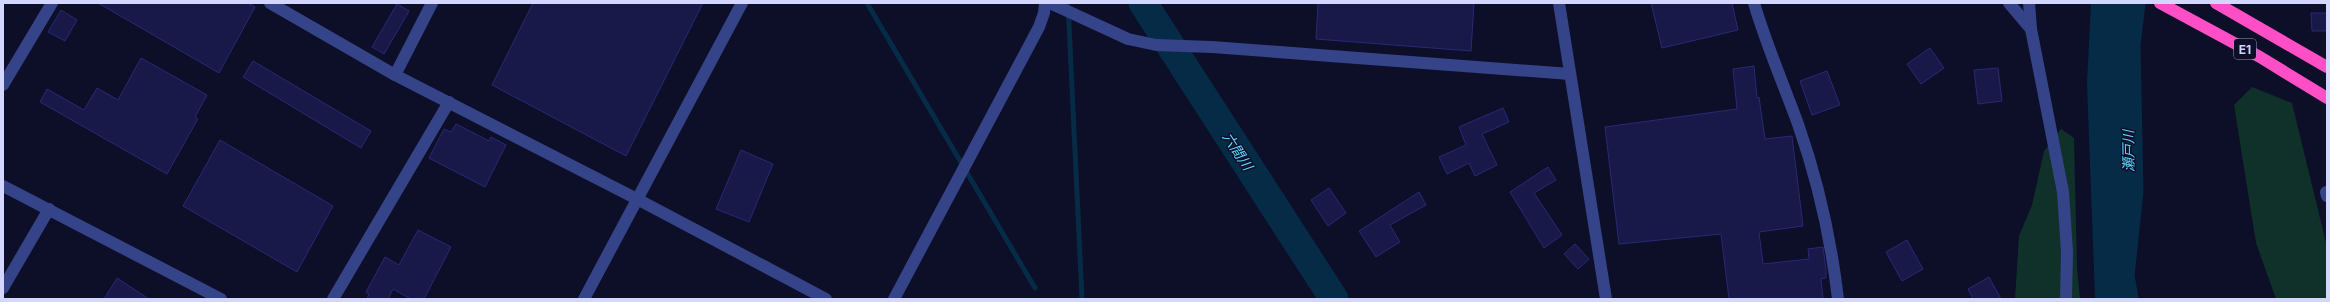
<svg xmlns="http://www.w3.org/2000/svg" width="2330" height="302" font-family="Inter,'Noto Sans JP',sans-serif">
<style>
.green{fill:#103129}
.water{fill:#062b47}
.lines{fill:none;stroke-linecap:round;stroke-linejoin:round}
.stream{stroke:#062b47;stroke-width:5}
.river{stroke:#062b47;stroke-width:29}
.building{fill:#181849;stroke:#292977}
.minor{stroke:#354389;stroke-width:12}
.highway{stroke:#ff4ec6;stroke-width:12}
.labels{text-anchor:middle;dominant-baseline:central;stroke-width:3;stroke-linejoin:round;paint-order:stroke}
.shield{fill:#0d0e27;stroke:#989bbe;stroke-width:1}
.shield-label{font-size:12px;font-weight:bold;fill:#d3d7ff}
.water-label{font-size:14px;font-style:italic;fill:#61d5ff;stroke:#0d0e27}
</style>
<rect width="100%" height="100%" fill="#0d0e27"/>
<g class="green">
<polygon points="2252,87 2292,103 2327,247 2327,299 2276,299 2256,243 2234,105"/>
<polygon points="2061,129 2074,138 2077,267 2080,299 2015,299 2019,236 2032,205 2044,151"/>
</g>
<path class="water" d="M2091,3H2132C2124,101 2114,201 2121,299H2095L2087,83Z"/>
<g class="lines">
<g class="stream">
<polyline points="867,3 1035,288"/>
<polyline points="1068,3 1082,299"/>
</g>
<g class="river">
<polyline points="1143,3 1334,299"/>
<polyline points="2124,299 2120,276 2129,191 2126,45 2131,3"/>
</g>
</g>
<g class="building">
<polygon points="98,3 248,3 255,7 219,73"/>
<polygon points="533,3 703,3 626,156 492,85"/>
<polygon points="1318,3 1474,3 1471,51 1316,39"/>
<polygon points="1651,3 1732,3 1738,30 1662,48"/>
<polygon points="397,4 409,11 384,54 372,47"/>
<polygon points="61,10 77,20 65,41 48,32"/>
<polygon points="2311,13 2327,13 2327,31 2312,31"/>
<polygon points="1930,48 1944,68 1921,84 1907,64"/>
<polygon points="141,58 207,95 195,117 198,119 195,124 167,174 40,102 47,89 84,110 97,88 118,100"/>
<polygon points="253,61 371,131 361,148 243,77"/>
<polygon points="1754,66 1757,98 1759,97 1765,139 1792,136 1803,226 1759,232 1763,264 1809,259 1808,249 1823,247 1826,270 1826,278 1821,279 1823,299 1729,299 1721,234 1619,244 1605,127 1737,109 1733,69"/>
<polygon points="1998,68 2002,101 1978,104 1974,70"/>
<polygon points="1827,71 1840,105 1812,115 1800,81"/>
<polygon points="1503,108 1509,122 1482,134 1497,165 1475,176 1469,163 1447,174 1439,157 1466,145 1459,127"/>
<polygon points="456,124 489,141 491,137 506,145 485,187 429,158 444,129 451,132"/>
<polygon points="220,140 333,206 297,272 183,206"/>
<polygon points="741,150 773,164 749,222 716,209"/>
<polygon points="1548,167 1556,180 1534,193 1562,235 1544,248 1510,192"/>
<polygon points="1329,188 1346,213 1328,226 1311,200"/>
<polygon points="1419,192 1426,205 1390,225 1400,242 1376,257 1359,231"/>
<polygon points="418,230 451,247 424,299 411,299 393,289 388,299 367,299 369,294 366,292 385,257 399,265"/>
<polygon points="1907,240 1923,269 1902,281 1886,252"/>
<polygon points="1575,244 1589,259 1578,269 1564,254"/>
<polygon points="1989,277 2001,299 1973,299 1968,289"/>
<polygon points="117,278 149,299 104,299"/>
</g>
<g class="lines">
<g class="minor">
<polyline points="270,3 395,75 637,199 826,299"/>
<polyline points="1050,3 1128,39 1156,45 1212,47 1570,74"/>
<polyline points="1559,3 1606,299"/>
<path d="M1754,3C1766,44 1783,83 1798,124C1818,181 1831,239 1838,299"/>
<polyline points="2009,3 2031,29"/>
<polyline points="2029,3 2031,29 2063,192 2067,252 2066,299"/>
<polyline points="395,75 432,3"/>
<polyline points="3,85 52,3"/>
<polyline points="3,186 221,299"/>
<polyline points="2326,192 2327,196"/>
<polyline points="3,288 49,209"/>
<polyline points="333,299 449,102"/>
<polyline points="584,299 742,3"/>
<polyline points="894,299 1039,27 1044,13 1045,3"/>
</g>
<g class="highway">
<polyline points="2160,3 2260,57 2327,98"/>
<polyline points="2216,3 2327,67"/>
</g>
</g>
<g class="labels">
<rect class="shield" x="2234" y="39" width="22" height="20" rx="3"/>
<g class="shield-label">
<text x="2245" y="49">E1</text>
</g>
<g class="water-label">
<text transform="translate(1238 151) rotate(57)">六間川</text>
<text transform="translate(2128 151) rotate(-91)">瀬戸川</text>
</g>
</g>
<rect width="2330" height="302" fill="none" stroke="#d3d7ff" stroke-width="8"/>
</svg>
